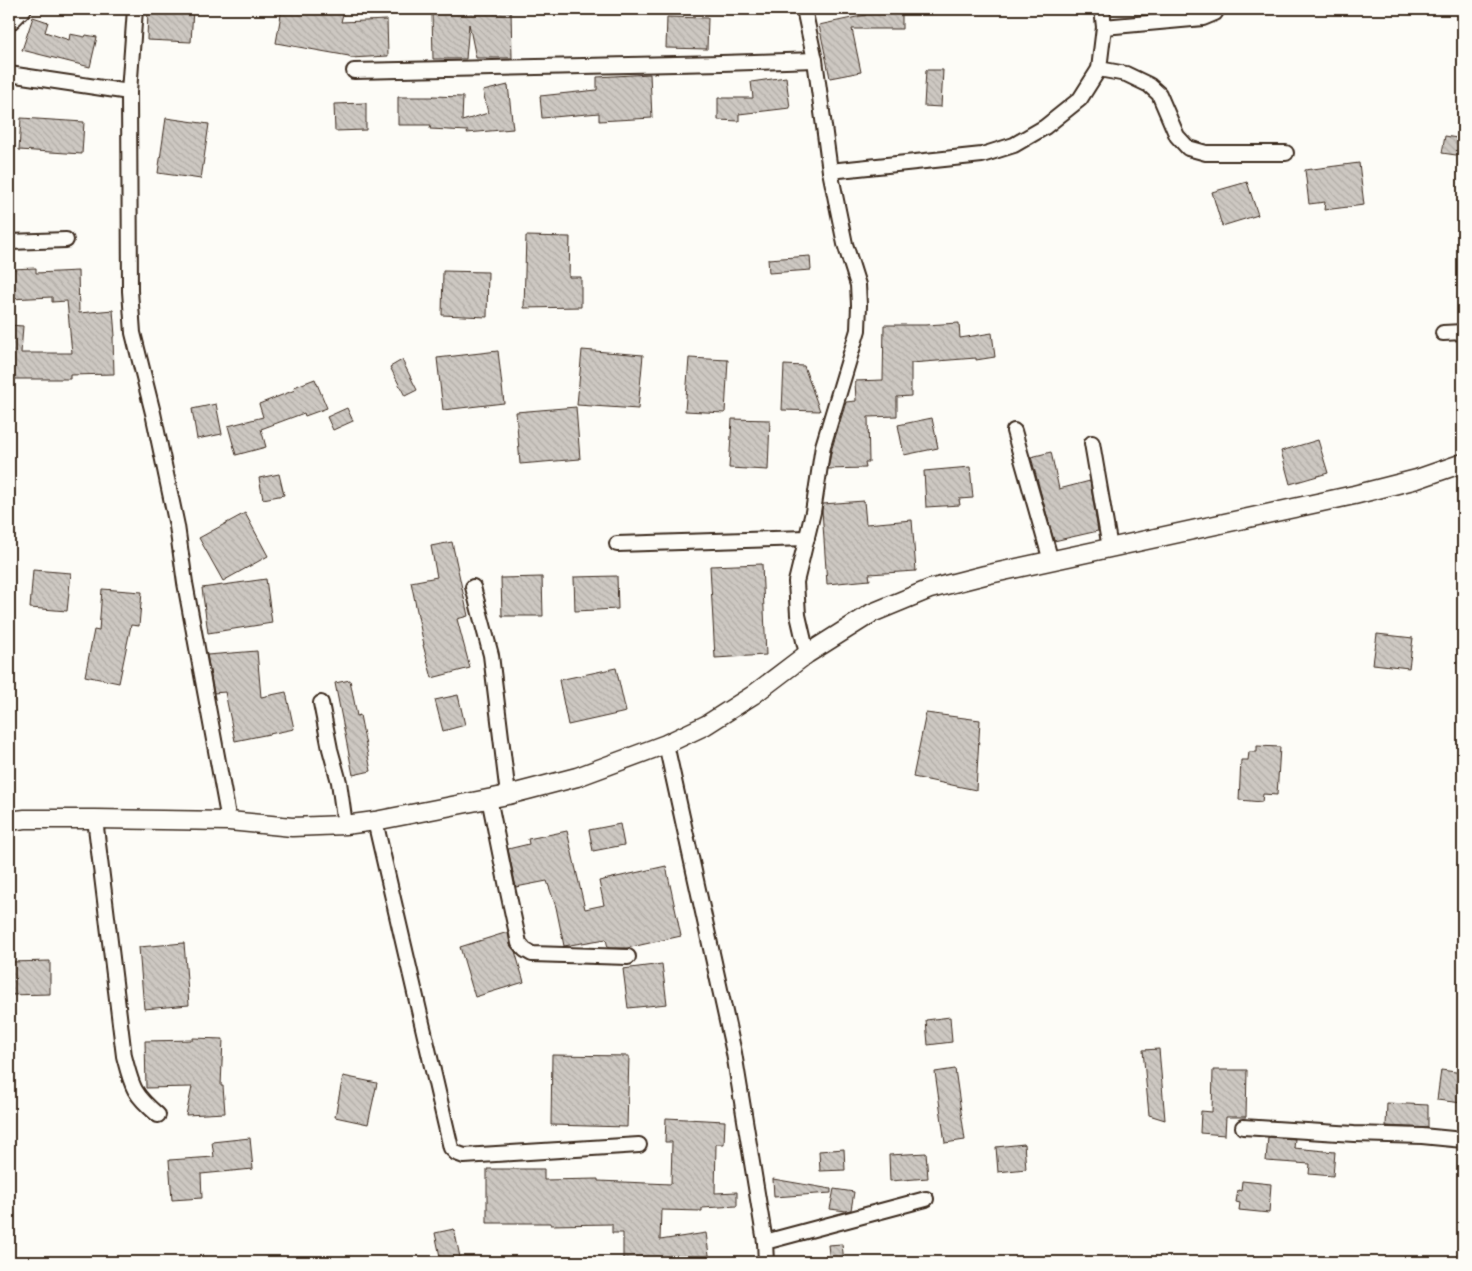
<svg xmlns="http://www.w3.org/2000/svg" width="1472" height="1271" font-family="Kalam,sans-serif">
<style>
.building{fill:url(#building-back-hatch);stroke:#3b2a1e}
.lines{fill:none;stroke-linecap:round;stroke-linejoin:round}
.minor-casing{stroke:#3b2a1e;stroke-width:18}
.tertiary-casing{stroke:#3b2a1e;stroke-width:21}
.minor{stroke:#fdfcf7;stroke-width:14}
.tertiary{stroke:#fdfcf7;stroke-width:18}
</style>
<defs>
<pattern id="building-back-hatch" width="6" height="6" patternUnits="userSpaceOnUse" patternTransform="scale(1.25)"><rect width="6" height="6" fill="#cdc8c2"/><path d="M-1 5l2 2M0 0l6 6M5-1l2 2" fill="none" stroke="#b1aca6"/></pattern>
</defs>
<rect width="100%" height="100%" fill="#fdfcf7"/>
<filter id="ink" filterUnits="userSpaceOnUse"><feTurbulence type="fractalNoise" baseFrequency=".02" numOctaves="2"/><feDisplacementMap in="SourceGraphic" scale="10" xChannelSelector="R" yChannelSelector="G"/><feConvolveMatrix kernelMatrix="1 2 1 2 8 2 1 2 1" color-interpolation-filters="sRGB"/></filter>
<g filter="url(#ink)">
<g class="building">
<polygon points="148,9 193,9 191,42 147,40"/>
<polygon points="282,9 313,9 343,14 341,22 387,20 388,56 350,58 349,56 276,43"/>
<polygon points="866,9 902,9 902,29 852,29 861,72 830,78 819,25 866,15"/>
<polygon points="511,11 512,58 476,58 469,24 466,59 433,59 432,13"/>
<polygon points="33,17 48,22 45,32 69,40 70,34 85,37 86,35 97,37 90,67 22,50"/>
<polygon points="667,17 708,18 707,49 666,48"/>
<polygon points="926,70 943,70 941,107 924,106"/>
<polygon points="650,74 652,118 599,121 599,113 542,118 540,96 597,90 597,77"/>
<polygon points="786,77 790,108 739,114 739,121 718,120 718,98 753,98 751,82"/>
<polygon points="508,85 513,129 467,133 468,131 430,129 431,125 398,125 398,97 432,97 433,96 463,97 462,121 488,113 483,91"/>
<polygon points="366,103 366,130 335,131 334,104"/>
<polygon points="21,118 84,122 82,154 19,150"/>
<polygon points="166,118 209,124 201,179 158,173"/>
<polygon points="1445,136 1463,139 1463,156 1442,153"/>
<polygon points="1359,163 1364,205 1324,210 1325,202 1309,204 1305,170"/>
<polygon points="1247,182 1258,215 1222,226 1212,192"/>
<polygon points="526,236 570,237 569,277 581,277 581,307 524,308"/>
<polygon points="810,256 811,270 769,273 768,259"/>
<polygon points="36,268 36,273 78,271 79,313 113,310 115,336 113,337 114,374 70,375 70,379 9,379 9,325 23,326 21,353 72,353 67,301 52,302 52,297 9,299 9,269"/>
<polygon points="443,271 488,272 487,317 442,315"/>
<polygon points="959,323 960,338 992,333 995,357 976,360 976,358 911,363 911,396 897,397 897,416 868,417 869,462 865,462 866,468 828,469 832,448 846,402 856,401 855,381 883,380 884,325 925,325"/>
<polygon points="582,350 643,355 638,409 577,405"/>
<polygon points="498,351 504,403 443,410 437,358"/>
<polygon points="689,358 728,360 725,413 685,411"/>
<polygon points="402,360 417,390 405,396 390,367"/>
<polygon points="784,365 804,366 820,411 782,410"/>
<polygon points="315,379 327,408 305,416 304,413 261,429 266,447 236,455 228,426 263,417 259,404 295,390 294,387"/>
<polygon points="216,404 222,434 197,439 192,409"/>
<polygon points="576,407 580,459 520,464 516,412"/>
<polygon points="347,408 353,421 333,430 327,417"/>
<polygon points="932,418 938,448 904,455 898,425"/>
<polygon points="732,419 770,420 768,470 729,468"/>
<polygon points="1318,440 1328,473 1290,484 1281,451"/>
<polygon points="1051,452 1059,489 1090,481 1098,531 1054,541 1031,457"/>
<polygon points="970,467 973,498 959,499 960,505 926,507 924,471"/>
<polygon points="279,474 284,495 263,499 259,478"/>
<polygon points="864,501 866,524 912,520 916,571 869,574 870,580 827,584 822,510 823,504"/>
<polygon points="245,513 268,556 223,581 199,538"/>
<polygon points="452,542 468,616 457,619 470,668 432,678 423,645 424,645 411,582 437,577 431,546"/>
<polygon points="762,564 766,655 715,658 710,566"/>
<polygon points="33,570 71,573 67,611 30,608"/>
<polygon points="617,576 618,609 575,611 574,577"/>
<polygon points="542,577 543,616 502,616 501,578"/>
<polygon points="266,579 272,623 208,633 202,588"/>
<polygon points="102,589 142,592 139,626 131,625 119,683 85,676 94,630 99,631"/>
<polygon points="1377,634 1413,638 1409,668 1373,664"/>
<polygon points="257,651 261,697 286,692 294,729 235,741 225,692 214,693 207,655"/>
<polygon points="616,668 626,712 568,725 559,680"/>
<polygon points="350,680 357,716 360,715 371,771 353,775 335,683"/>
<polygon points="458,695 465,725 443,731 435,700"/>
<polygon points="926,713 980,720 976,790 913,777"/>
<polygon points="1257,746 1280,747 1277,795 1263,794 1262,802 1239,800 1241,760 1248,760 1249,752 1257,752"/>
<polygon points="620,824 624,845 593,851 589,830"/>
<polygon points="567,831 585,909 604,905 599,881 666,866 681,936 627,948 608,948 606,939 564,946 556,907 547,881 516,887 508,849 529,844 528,839"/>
<polygon points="508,932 510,945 515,951 524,982 475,997 460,947"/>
<polygon points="184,943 189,1005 144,1009 139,947"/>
<polygon points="50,961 50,994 9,995 9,962"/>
<polygon points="662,964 667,1004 628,1008 623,969"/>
<polygon points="950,1017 952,1042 928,1045 926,1020"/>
<polygon points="193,1038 223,1039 221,1086 223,1086 225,1113 186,1115 192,1087 146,1088 145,1041 193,1040"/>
<polygon points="1159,1049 1165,1120 1149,1115 1143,1050"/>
<polygon points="552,1055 629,1056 627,1127 551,1125"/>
<polygon points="955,1069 965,1140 945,1143 935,1072"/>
<polygon points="1213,1070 1247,1070 1246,1117 1226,1117 1225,1135 1200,1133 1201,1111 1212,1112"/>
<polygon points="1441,1070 1463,1073 1462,1103 1437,1100"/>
<polygon points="343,1076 377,1083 368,1124 335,1117"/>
<polygon points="1387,1103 1428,1105 1428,1128 1386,1126"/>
<polygon points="666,1118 725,1121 724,1144 716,1144 715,1193 737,1192 737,1206 702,1208 702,1211 661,1210 660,1240 706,1233 710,1262 623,1262 623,1233 612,1233 612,1224 551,1225 551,1223 487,1223 487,1169 544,1169 544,1180 598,1179 598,1181 671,1184 672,1142 665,1142"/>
<polygon points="1268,1137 1295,1139 1294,1148 1335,1152 1333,1176 1309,1174 1310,1164 1266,1161"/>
<polygon points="250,1138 253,1169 201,1174 202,1198 172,1200 169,1160 214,1157 212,1142"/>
<polygon points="1024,1144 1026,1169 998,1172 996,1147"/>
<polygon points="844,1149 845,1170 820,1171 819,1151"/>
<polygon points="926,1153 928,1178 890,1181 889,1155"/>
<polygon points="773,1179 831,1189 831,1193 774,1197"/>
<polygon points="1242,1181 1271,1184 1269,1213 1239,1210 1240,1203 1236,1202 1238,1190 1241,1191"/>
<polygon points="834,1189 854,1192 851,1210 846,1211 830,1209"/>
<polygon points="454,1229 460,1257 441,1261 435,1233"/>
<polygon points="842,1244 844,1262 830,1262 828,1245"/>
</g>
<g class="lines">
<defs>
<g id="minor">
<polyline points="135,9 129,92 130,291 133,333 153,413 177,526 185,583 229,821"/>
<polyline points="804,9 815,60 830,171 845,244 858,285 859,305 858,330 823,446 813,512 796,582 798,615 807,654"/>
<polyline points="9,24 24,9"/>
<polyline points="1104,27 1203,18 1215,13 1217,9"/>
<polyline points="1099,69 1126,74 1149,85 1159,94 1177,136 1188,148 1206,153 1286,153"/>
<polyline points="354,71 722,63 815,60"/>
<polyline points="9,74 129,92"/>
<polyline points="830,171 982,155 1014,145 1045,127 1080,99 1099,69 1104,27 1102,9"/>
<polyline points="9,242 66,240"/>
<polyline points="1443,333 1463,332"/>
<polyline points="1014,431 1051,561"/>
<polyline points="1092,443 1110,548"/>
<polyline points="617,544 807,538"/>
<polyline points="473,587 491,655 508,795"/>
<polyline points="321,703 330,749 339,782 345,825"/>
<polyline points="666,744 734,1053 765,1242"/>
<polyline points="489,798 508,892 519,943 525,950 532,954 628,957"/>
<path d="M95,819L124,1056C132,1087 133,1094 158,1115"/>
<polyline points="375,821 451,1148 456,1153 464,1156 639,1145"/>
<polyline points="1243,1127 1354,1134 1422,1136 1463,1140"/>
<polyline points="766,1262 765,1242 926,1199"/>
</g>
<polyline id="tertiary" points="9,821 25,819 95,819 229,821 292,827 345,825 375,821 508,795 577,777 666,744 706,725 753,695 807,654 872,613 930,589 985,575 1354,495 1417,479 1463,463"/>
</defs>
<use href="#minor" class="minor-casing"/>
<use href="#tertiary" class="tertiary-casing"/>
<use href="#minor" class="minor"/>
<use href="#tertiary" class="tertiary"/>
</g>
</g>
<rect width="1472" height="1271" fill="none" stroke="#fdfcf7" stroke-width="30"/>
<rect x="15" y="15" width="1442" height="1241" fill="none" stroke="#3b2a1e" stroke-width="2" filter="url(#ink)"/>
</svg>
